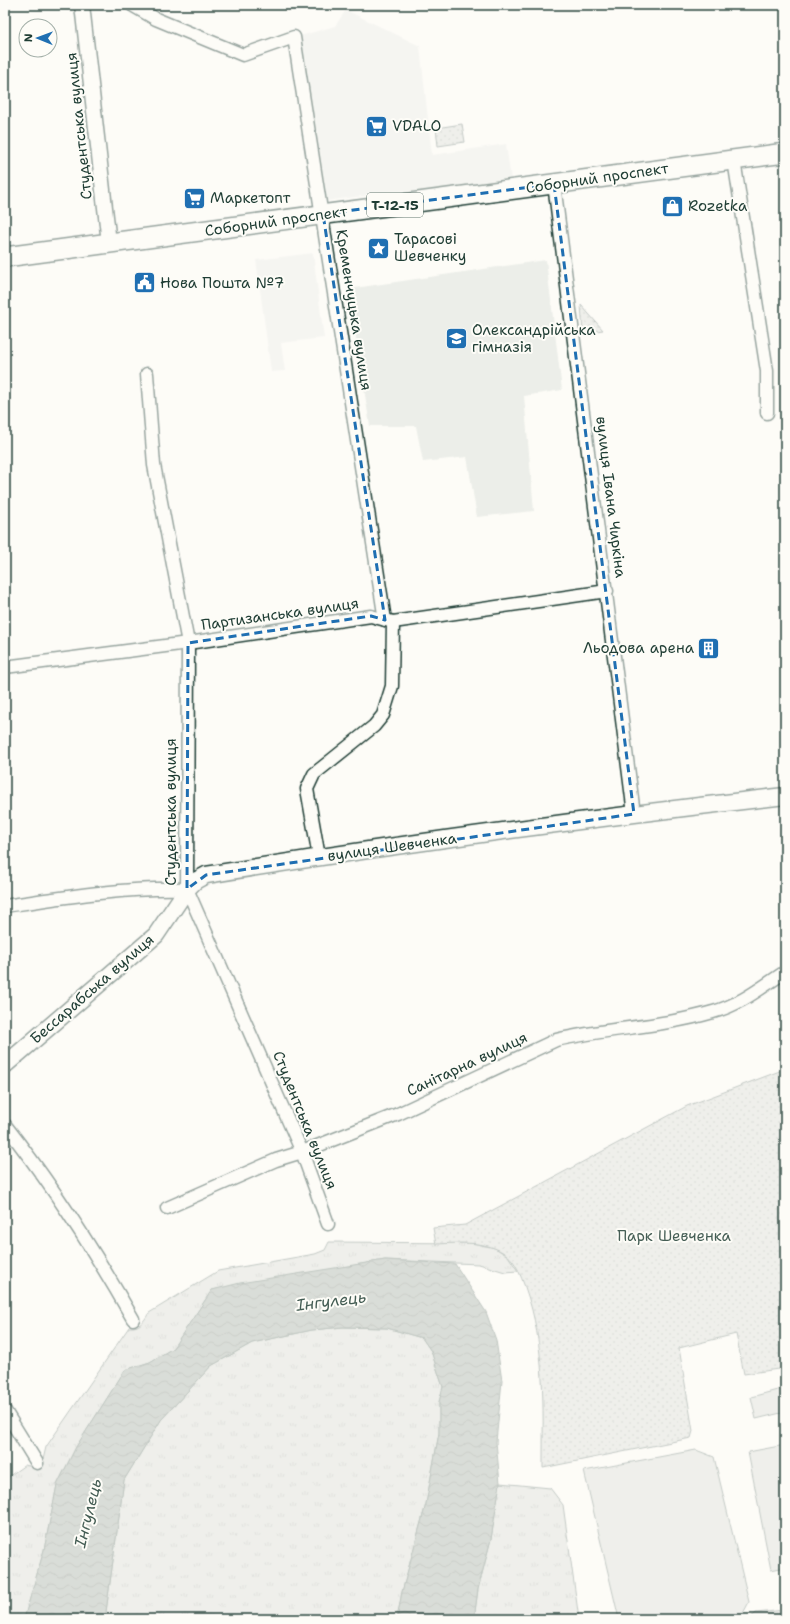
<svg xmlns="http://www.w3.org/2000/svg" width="790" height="1624" font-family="'Shantell Sans',sans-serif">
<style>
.built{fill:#eceee9}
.grass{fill:url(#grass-tufts);stroke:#7e8e88}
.park{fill:url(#park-dots);stroke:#7e8e88}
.garden{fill:#dde0db;stroke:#7e8e88}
.water{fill:url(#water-waves);stroke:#75877f}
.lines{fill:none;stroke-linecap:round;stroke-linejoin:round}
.minor-casing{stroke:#1f3d34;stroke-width:15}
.tertiary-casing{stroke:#1f3d34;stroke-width:17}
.secondary-casing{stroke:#1f3d34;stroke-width:19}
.trunk-casing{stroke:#1f3d34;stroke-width:22}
.minor{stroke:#fdfcf7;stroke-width:12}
.tertiary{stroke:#fdfcf7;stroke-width:14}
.secondary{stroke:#fdfcf7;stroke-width:16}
.trunk{stroke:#fdfcf7;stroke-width:19}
.marked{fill:none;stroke:#1f6fb2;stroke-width:3;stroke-dasharray:8 5;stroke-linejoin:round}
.labels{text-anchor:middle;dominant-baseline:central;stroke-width:4;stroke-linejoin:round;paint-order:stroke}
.shield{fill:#fdfcf7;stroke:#62766e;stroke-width:1}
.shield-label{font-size:14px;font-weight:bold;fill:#1f3d34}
.street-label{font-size:15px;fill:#1f3d34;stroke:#fdfcf7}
.poi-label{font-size:15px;fill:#1f3d34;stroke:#fdfcf7;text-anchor:start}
.park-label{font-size:15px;fill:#455e55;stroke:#fdfcf7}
.water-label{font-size:16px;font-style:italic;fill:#435c53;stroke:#fdfcf7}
</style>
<defs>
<pattern id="grass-tufts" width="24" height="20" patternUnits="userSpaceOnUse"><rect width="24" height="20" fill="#dde0db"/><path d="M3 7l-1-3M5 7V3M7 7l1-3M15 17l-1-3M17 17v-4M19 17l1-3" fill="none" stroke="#bdc1bd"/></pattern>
<pattern id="park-dots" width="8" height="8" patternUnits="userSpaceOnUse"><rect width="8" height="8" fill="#dde0db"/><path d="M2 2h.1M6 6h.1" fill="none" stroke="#bdc1bd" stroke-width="1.8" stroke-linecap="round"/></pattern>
<pattern id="water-waves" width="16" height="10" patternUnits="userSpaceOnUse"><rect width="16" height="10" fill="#aeb8b1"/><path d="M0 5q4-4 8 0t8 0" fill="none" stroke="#8d9791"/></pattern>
</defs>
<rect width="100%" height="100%" fill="#fdfcf7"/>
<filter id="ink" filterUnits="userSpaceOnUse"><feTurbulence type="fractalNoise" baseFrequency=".025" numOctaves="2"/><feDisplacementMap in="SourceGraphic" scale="8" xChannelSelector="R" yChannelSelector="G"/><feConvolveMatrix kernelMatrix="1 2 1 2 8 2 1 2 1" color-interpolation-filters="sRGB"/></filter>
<g filter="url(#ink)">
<g class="built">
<polygon points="346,10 420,46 432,155 506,144 511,179 401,196 390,192 327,201 300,36 335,26"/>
<polygon points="313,253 324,338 281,343 285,371 271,372 256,260"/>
<polygon points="546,260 562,390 524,396 534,511 477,517 467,457 423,462 416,426 370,426 348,289"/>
</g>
<g class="grass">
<path d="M329,1242L472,1243L495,1248L508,1256L518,1271L505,1272L479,1264L385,1260L212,1290L173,1348L150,1362L125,1370L76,1447L57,1485L44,1550L24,1619H5V1479L25,1465L37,1468L42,1464L46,1447L129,1327C140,1328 143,1322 149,1313L218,1271L315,1254L325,1250Z"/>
<polygon points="343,1327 387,1328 422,1338 431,1351 443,1387 439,1402 439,1433 426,1504 402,1592 397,1619 105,1619 124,1480 161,1420 211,1366 252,1343 312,1330"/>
<polygon points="500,1483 550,1488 563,1505 579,1619 474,1619 478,1589 491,1539"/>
</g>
<g class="park">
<polygon points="462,124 465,142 438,146 436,128"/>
<polygon points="581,305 603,330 583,333"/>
<path d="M785,1069V1368L744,1374L736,1334L679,1348L693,1431L691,1438L543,1468C543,1406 546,1346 525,1287C521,1277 516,1261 507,1255C487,1240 460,1243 436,1244L433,1228L465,1225L687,1106Z"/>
</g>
<g class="garden">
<polygon points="785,1388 785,1412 756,1419 751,1397"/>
<polygon points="785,1445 785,1567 771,1570 748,1452"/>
<polygon points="696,1450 714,1457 749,1602 740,1619 619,1619 584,1471"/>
<polygon points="785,1610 785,1619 749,1619 756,1613"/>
</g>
<polygon class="water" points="385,1260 455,1264 486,1312 496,1340 502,1381 496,1442 500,1483 491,1539 478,1589 474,1619 397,1619 402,1592 426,1504 439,1433 439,1402 443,1387 431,1351 422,1338 387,1328 343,1327 312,1330 252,1343 211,1366 161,1420 124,1480 105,1619 24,1619 44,1550 57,1485 76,1447 125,1370 150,1362 173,1348 212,1290 240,1283"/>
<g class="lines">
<defs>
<g id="minor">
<polyline points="132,5 156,19 243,55 294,37 385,620"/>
<polyline points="734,160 767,371 767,413"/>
<polyline points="554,184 634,814"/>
<polyline points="147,374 154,465 188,643 187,889 302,1152 328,1224"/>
<polyline points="5,667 188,643 371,616 393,622 607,591"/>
<polyline points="319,857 307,789 314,774 374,726 383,715 392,686 393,622"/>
<path d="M5,906C65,897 126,887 187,889"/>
<path d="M5,1125C53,1186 95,1252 133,1319"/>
<path d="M167,1208L276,1160L302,1152L398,1114L556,1040C608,1028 662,1027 713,1012C740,1005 762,987 785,972"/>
<polyline points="5,1411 37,1463"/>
</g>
<polyline id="tertiary" points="82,5 109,243"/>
<path id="secondary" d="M5,1065L156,935L187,889L195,881L206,875C398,844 591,818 785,796"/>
<polyline id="trunk" points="5,257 785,153"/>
</defs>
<use href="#minor" class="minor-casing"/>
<use href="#tertiary" class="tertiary-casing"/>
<use href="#secondary" class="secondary-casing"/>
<use href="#trunk" class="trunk-casing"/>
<use href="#minor" class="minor"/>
<use href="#tertiary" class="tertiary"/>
<use href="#secondary" class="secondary"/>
<use href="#trunk" class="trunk"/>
</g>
</g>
<path d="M0 0H790V1624H0ZM554,184L634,814L206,875L187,889L188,643L371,616L385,620L323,214Z" fill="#fdfcf7" fill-opacity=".55" fill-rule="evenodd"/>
<path class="marked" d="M554,184L634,814L206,875L187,889L188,643L371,616L385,620L323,214Z"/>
<defs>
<symbol id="supermarket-square" viewBox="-11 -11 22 22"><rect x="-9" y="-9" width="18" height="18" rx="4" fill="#1f6fb2" stroke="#fdfcf7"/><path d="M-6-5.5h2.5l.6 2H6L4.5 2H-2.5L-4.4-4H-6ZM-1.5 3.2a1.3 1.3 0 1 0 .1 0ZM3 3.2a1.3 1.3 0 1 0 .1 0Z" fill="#fff"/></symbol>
<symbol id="shop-square" viewBox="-11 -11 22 22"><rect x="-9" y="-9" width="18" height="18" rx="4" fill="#1f6fb2" stroke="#fdfcf7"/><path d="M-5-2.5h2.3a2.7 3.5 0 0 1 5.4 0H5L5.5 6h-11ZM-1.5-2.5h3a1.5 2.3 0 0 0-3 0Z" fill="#fff"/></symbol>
<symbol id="sight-square" viewBox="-11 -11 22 22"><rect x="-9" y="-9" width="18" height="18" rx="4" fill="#1f6fb2" stroke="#fdfcf7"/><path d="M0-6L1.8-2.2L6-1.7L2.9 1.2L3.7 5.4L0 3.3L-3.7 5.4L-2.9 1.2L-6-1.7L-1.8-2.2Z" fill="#fff"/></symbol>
<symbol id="civic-square" viewBox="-11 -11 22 22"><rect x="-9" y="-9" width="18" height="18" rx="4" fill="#1f6fb2" stroke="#fdfcf7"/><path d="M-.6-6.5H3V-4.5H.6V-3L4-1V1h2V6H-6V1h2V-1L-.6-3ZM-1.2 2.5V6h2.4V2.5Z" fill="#fff"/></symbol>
<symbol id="school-square" viewBox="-11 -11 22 22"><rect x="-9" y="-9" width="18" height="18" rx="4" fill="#1f6fb2" stroke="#fdfcf7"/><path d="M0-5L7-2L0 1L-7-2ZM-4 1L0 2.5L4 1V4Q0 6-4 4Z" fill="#fff"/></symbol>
<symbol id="building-square" viewBox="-11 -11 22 22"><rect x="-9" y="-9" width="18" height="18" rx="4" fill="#1f6fb2" stroke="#fdfcf7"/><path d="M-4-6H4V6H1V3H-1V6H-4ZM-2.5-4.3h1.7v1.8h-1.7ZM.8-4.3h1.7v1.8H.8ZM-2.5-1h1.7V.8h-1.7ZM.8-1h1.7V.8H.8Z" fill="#fff"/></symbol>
</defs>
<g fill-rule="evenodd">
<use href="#supermarket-square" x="364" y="114" width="25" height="25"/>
<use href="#supermarket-square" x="182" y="186" width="25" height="25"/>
<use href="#shop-square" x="660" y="194" width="25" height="25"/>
<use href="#sight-square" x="366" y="236" width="25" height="25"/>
<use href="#civic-square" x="132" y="270" width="25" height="25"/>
<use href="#school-square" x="444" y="326" width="25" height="25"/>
<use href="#building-square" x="696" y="636" width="25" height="25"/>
</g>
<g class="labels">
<rect class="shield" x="367" y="193" width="56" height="24" rx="3"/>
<g class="shield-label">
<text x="395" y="205">Т-12-15</text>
</g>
<g class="street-label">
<text transform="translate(79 126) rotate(-96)">Студентська вулиця</text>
<text transform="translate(597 178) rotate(-8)">Соборний проспект</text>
<text transform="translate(276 221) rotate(-8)">Соборний проспект</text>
<text transform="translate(354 310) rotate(81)">Кременчуцька вулиця</text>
<text transform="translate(611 497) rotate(83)">вулиця Івана Чиркіна</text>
<text transform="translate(280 614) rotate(-8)">Партизанська вулиця</text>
<text transform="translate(171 812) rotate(-90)">Студентська вулиця</text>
<text transform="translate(392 847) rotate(-8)">вулиця Шевченка</text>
<text transform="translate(92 989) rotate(-41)">Бессарабська вулиця</text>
<text transform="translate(467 1064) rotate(-25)">Санітарна вулиця</text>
<text transform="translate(305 1120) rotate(68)">Студентська вулиця</text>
</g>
<g class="poi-label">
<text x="392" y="126">VDALO</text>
<text x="210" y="198">Маркетопт</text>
<text x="688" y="206">Rozetka</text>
<text x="394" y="239">Тарасові<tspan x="394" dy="17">Шевченку</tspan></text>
<text x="160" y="283">Нова Пошта №7</text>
<text x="472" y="330">Олександрійська<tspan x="472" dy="17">гімназія</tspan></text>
<text x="694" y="648" text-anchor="end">Льодова арена</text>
</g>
<g class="park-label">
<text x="674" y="1236">Парк Шевченка</text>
</g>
<g class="water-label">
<text transform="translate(331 1301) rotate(-7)">Інгулець</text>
<text transform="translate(88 1513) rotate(-76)">Інгулець</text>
</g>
</g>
<rect width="790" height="1624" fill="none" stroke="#fdfcf7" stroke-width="20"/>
<rect x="10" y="10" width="770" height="1604" fill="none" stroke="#1f3d34" stroke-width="1.5" filter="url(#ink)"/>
<g transform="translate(38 38) rotate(271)"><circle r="19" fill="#fdfcf7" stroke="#a4b0a9"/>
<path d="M0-3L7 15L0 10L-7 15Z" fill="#1f6fb2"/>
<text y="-6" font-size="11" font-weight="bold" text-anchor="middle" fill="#1f3d34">N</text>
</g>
</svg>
